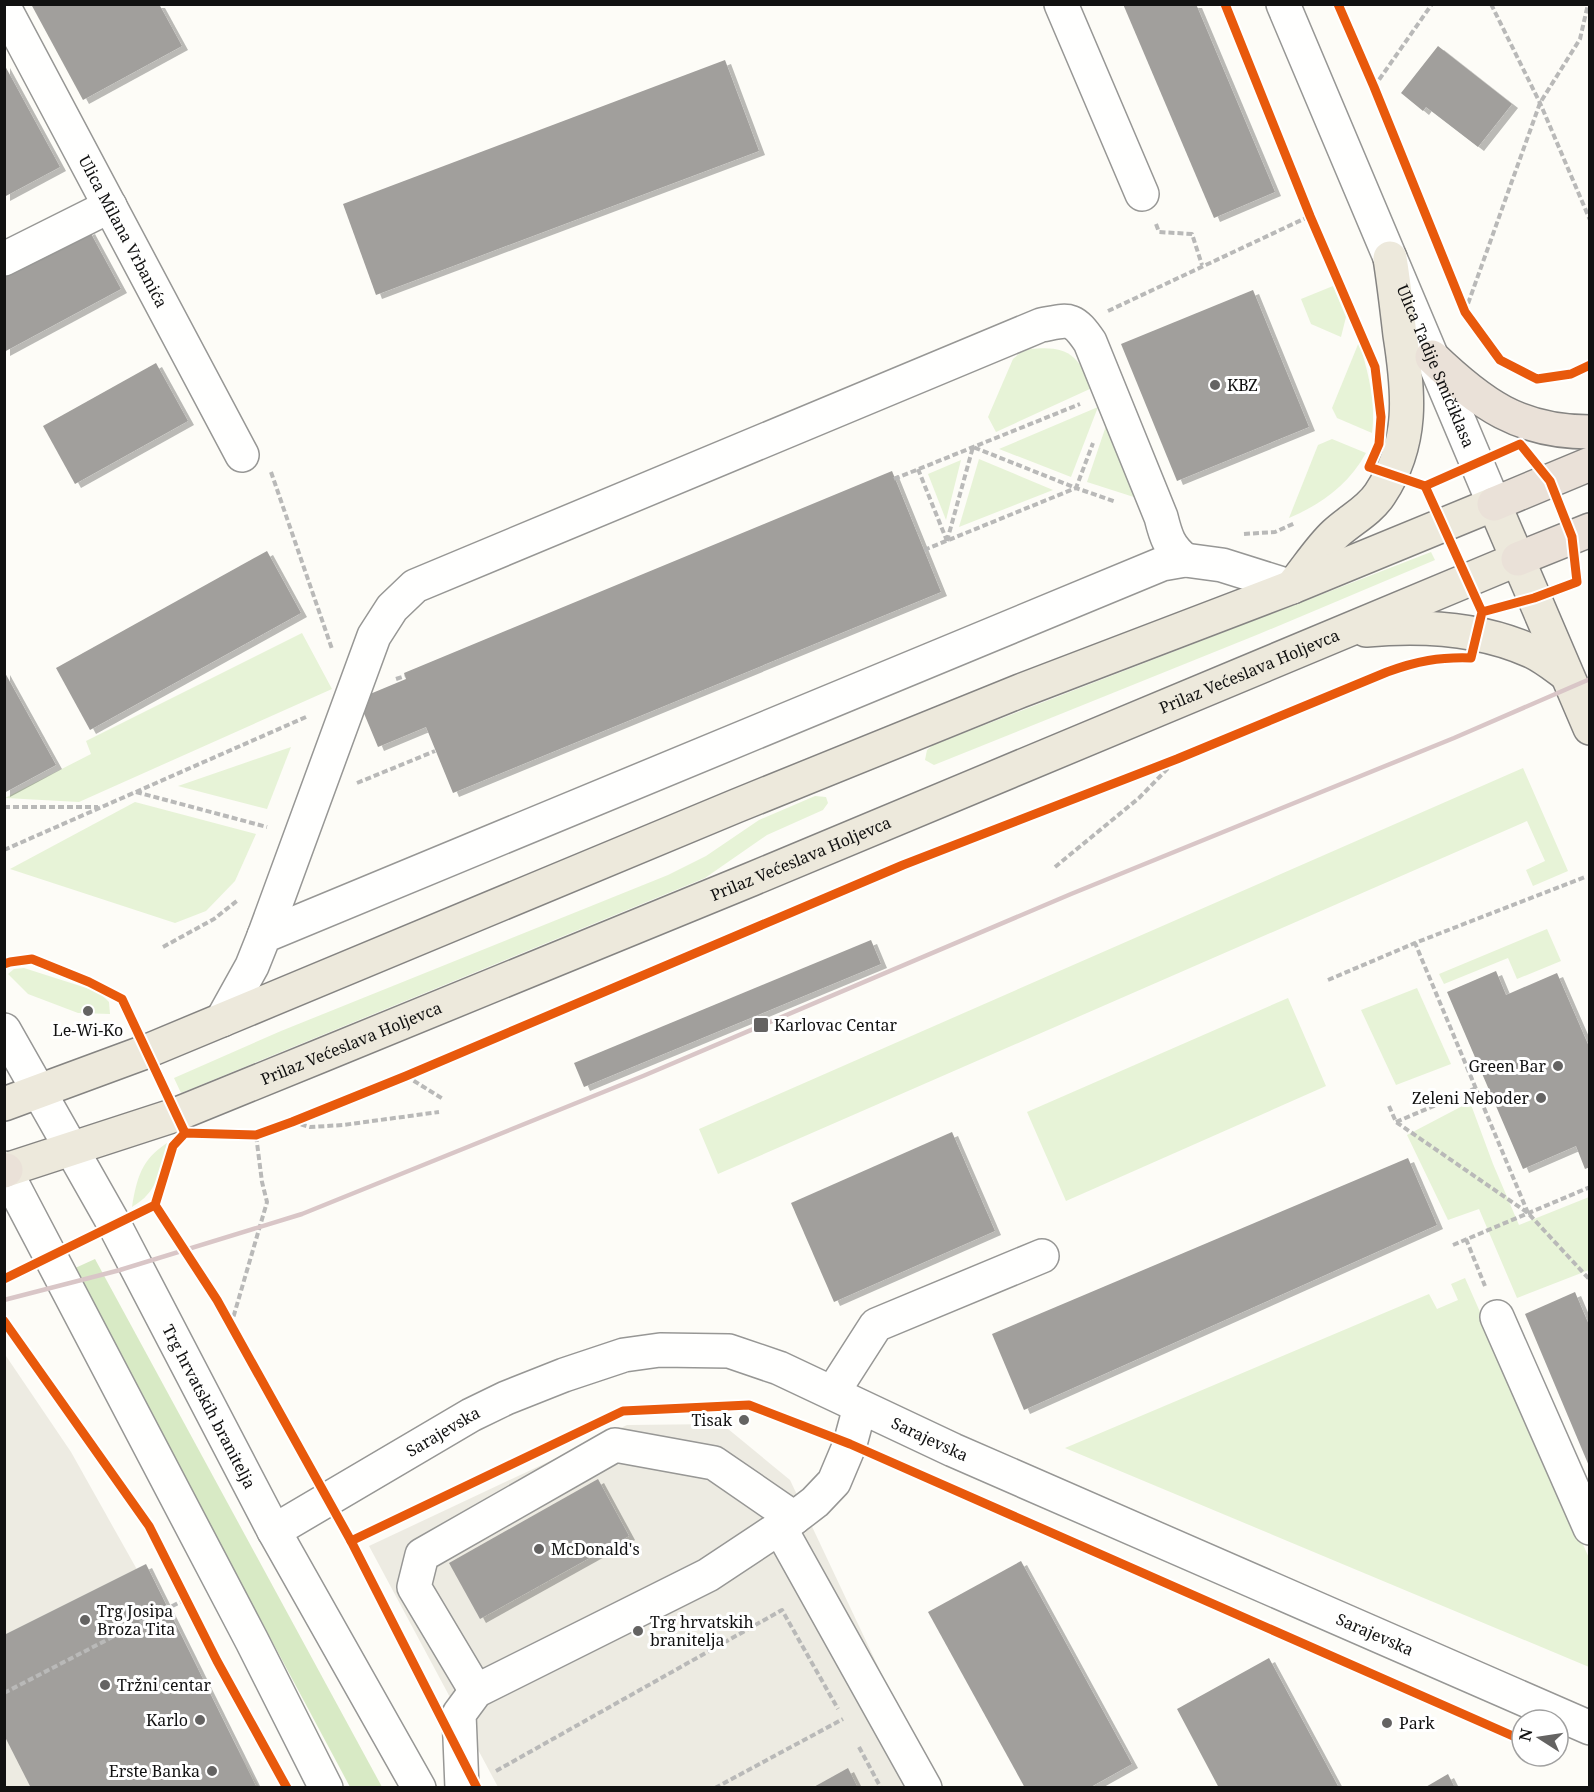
<svg xmlns="http://www.w3.org/2000/svg" width="1594" height="1792" font-family="'Noto Serif',serif">
<style>
.green{fill:#e7f3d7}
.forest{fill:#d8eac5}
.plaza{fill:#edebe2}
.building{fill:#a19f9c;filter:url(#shadow)}
.lines{fill:none;stroke-linecap:round;stroke-linejoin:round}
.minor-casing{stroke:#979795;stroke-width:36}
.major-casing{stroke:#858482;stroke-width:36}
.highway-casing{stroke:#858482;stroke-width:36}
.path{stroke:#b9b9b8;stroke-width:4;stroke-dasharray:6 3;stroke-linecap:butt}
.minor{stroke:#fffffe;stroke-width:33}
.major{stroke:#ede9dc;stroke-width:33}
.highway{stroke:#eae1d8;stroke-width:33}
.rail{stroke:#d9c6c7;stroke-width:4.5}
.cycleway-casing{stroke:#fff;stroke-width:13}
.cycleway{stroke:#e8590c;stroke-width:9}
.poi-dot{fill:#646362;stroke:#fff;stroke-width:2}
.labels{text-anchor:middle;dominant-baseline:central;stroke-width:6;stroke-linejoin:round;paint-order:stroke}
.street-label{font-size:16px;fill:#111;stroke:#fff}
.poi-label{font-size:16px;fill:#111;stroke:#fff;text-anchor:start}
</style>
<defs>
<filter id="shadow"><feDropShadow dx="6" dy="4" stdDeviation="0" flood-color="#0004"/></filter>
</defs>
<rect width="100%" height="100%" fill="#fdfcf7"/>
<g class="green">
<polygon points="1333,286 1346,317 1341,337 1311,324 1301,299"/>
<path d="M1359,342C1368,372 1376,401 1372,433L1337,418L1332,408Z"/>
<path d="M1030,349C1068,345 1078,355 1092,388L996,432L988,417L1013,359L1020,353Z"/>
<polygon points="1098,407 1071,477 999,449"/>
<polygon points="1109,417 1140,499 1087,482"/>
<path d="M1332,439L1366,453C1349,484 1322,504 1289,518L1318,445Z"/>
<polygon points="979,459 1053,490 959,527"/>
<polygon points="961,460 946,520 928,474"/>
<polygon points="1431,552 1435,560 1259,634 934,765 925,760 927,750 933,745"/>
<polygon points="302,633 332,689 79,802 5,798 91,754 86,741"/>
<polygon points="291,747 267,809 178,786"/>
<polygon points="1523,768 1568,871 1533,886 1526,870 1545,861 1527,821 718,1174 699,1129"/>
<polygon points="815,796 826,797 828,803 823,810 767,835 705,878 181,1093 174,1078 281,1031 668,875 706,856 759,820"/>
<polygon points="135,802 256,834 235,881 206,911 175,923 10,869"/>
<polygon points="1547,929 1561,961 1517,979 1508,958 1444,984 1439,974"/>
<polygon points="24,968 99,992 109,1002 110,1014 78,1013 28,994 8,974 14,969"/>
<polygon points="1417,988 1451,1064 1396,1085 1361,1010"/>
<polygon points="1288,998 1326,1086 1066,1201 1027,1112"/>
<polygon points="1470,1102 1493,1164 1519,1225 1589,1197 1589,1270 1517,1298 1479,1209 1448,1220 1407,1135"/>
<path d="M167,1143C160,1171 158,1192 132,1207C137,1178 141,1160 167,1143Z"/>
<polygon points="1465,1278 1589,1558 1589,1667 1065,1448 1429,1294 1437,1309 1458,1300 1451,1284"/>
</g>
<polygon class="forest" points="95,1259 382,1787 350,1787 73,1269"/>
<g class="plaza">
<polygon points="4,1353 71,1452 259,1787 5,1787"/>
<polygon points="722,1424 790,1480 935,1787 498,1787 369,1546 627,1425"/>
</g>
<g class="building">
<polygon points="31,4 159,4 182,46 83,100"/>
<polygon points="1123,4 1196,4 1275,192 1214,218"/>
<polygon points="1438,46 1512,104 1478,147 1426,107 1423,111 1401,93"/>
<polygon points="725,60 759,151 376,295 343,204"/>
<polygon points="4,64 60,167 4,197"/>
<polygon points="89,230 121,289 4,352 4,277"/>
<polygon points="1253,290 1309,427 1177,481 1121,344"/>
<polygon points="156,363 188,421 75,484 43,426"/>
<polygon points="892,471 941,592 453,793 426,727 378,747 358,699 406,679 404,673"/>
<polygon points="267,551 301,613 90,730 56,668"/>
<polygon points="4,671 56,765 4,793"/>
<polygon points="871,940 881,964 584,1087 574,1063"/>
<polygon points="1496,971 1506,995 1557,973 1590,1049 1590,1167 1585,1169 1576,1146 1523,1169 1447,992"/>
<polygon points="952,1132 995,1231 834,1302 791,1203"/>
<polygon points="1408,1158 1437,1225 1024,1410 992,1334"/>
<polygon points="1575,1292 1589,1325 1589,1466 1525,1314"/>
<polygon points="598,1479 629,1536 480,1619 449,1563"/>
<polygon points="1021,1561 1132,1764 1089,1788 1025,1788 928,1612"/>
<polygon points="146,1564 257,1788 31,1788 4,1735 4,1635"/>
<polygon points="1269,1658 1339,1788 1219,1788 1177,1709"/>
<polygon points="848,1768 858,1788 812,1788"/>
<polygon points="1448,1774 1455,1788 1424,1788"/>
</g>
<g class="lines">
<defs>
<g id="minor">
<polyline points="1061,4 1142,194"/>
<path id="s1" d="M1283,4L1494,504"/>
<path id="s2" d="M4,7L242,455"/>
<polyline points="4,259 110,206"/>
<path d="M264,936L374,636L392,608L415,586L1041,325C1069,320 1072,316 1090,342L1161,517C1166,537 1169,547 1185,560"/>
<polyline points="222,1020 252,966 264,936 1162,564 1185,560 1222,565 1292,587"/>
<path id="s3" d="M4,1030L114,1224L274,1531L419,1788"/>
<polyline points="4,1168 252,1641 326,1788"/>
<polyline points="1497,1317 1590,1528"/>
<polyline points="833,1392 876,1325 1042,1256"/>
<polyline points="780,1528 925,1788"/>
<path id="s4" d="M274,1531L471,1415L506,1398L564,1375L624,1355L660,1350L729,1351L779,1368L953,1450L1590,1728"/>
<polyline points="476,1691 414,1587 422,1555 615,1445 714,1463 794,1518"/>
<polyline points="462,1788 459,1714 476,1691 708,1575 794,1518 815,1502 834,1482 850,1444 860,1407"/>
</g>
<g id="major">
<path d="M1295,583C1308,567 1320,548 1335,534C1350,520 1369,511 1380,494C1414,443 1409,392 1400,335C1397,309 1394,283 1390,258"/>
<path d="M1366,630C1421,625 1480,628 1531,651C1544,657 1555,666 1566,674"/>
<polyline points="4,1104 145,1052 736,806 1020,691 1292,587 1494,504 1590,728"/>
<path id="s5" d="M6,1170L175,1115L320,1056L752,879L1518,559"/>
</g>
<g id="highway">
<path d="M1432,357C1481,404 1519,432 1590,432"/>
<polyline points="1494,504 1590,464"/>
<polyline points="1518,559 1590,530"/>
<polyline points="4,1171 6,1170"/>
</g>
</defs>
<use href="#minor" class="minor-casing"/>
<use href="#major" class="major-casing"/>
<use href="#highway" class="highway-casing"/>
<g class="path">
<polyline points="1491,4 1540,103 1590,220"/>
<polyline points="1374,87 1432,4"/>
<polyline points="1156,224 1159,232 1192,234 1202,265"/>
<polyline points="1108,311 1310,216"/>
<polyline points="1465,312 1540,103 1580,39 1588,4"/>
<polyline points="918,469 947,541"/>
<polyline points="271,472 332,649"/>
<polyline points="894,479 1080,404"/>
<polyline points="1244,534 1275,532 1295,523"/>
<polyline points="947,541 973,447 1076,488 1093,443"/>
<polyline points="924,550 1076,488 1116,502"/>
<polyline points="396,679 405,676"/>
<polyline points="357,783 435,751"/>
<polyline points="136,792 267,827"/>
<polyline points="4,807 98,807"/>
<polyline points="4,850 306,717"/>
<polyline points="1055,867 1139,798 1177,759"/>
<polyline points="163,947 214,919 238,900"/>
<polyline points="1328,980 1415,943"/>
<polyline points="406,1076 443,1099"/>
<polyline points="1389,1106 1396,1122 1528,1213 1590,1280"/>
<polyline points="292,1122 310,1127 343,1125 439,1112"/>
<polyline points="1396,1122 1476,1088"/>
<polyline points="1528,1213 1415,943 1585,877"/>
<polyline points="1466,1239 1485,1286"/>
<polyline points="1453,1245 1590,1187"/>
<polyline points="231,1325 267,1202 262,1182 256,1135"/>
<polyline points="4,1693 186,1599"/>
<polyline points="859,1747 881,1788"/>
<polyline points="496,1771 782,1610 838,1709"/>
<polyline points="715,1788 843,1719"/>
</g>
<use href="#minor" class="minor"/>
<use href="#major" class="major"/>
<use href="#highway" class="highway"/>
<polyline class="rail" points="4,1300 120,1270 302,1214 643,1076 1071,894 1454,738 1590,679"/>
<defs>
<g id="cycleway">
<polyline points="1225,4 1310,216 1375,367 1381,417 1379,444 1369,467 1425,486"/>
<polyline points="1338,4 1374,87 1465,312 1500,360 1537,379 1571,374 1590,365"/>
<polyline points="4,964 10,962 32,959 89,982 122,999 185,1133"/>
<polyline points="155,1205 217,1300 351,1541 477,1788"/>
<path d="M4,1279L155,1205L173,1146L185,1133L256,1135L292,1122L406,1076L903,865L1177,759L1387,672C1417,661 1439,657 1471,658L1482,612L1425,486L1520,444L1550,481L1572,537L1577,582L1534,598L1482,612"/>
<polyline points="4,1321 149,1526 217,1661 287,1788"/>
<polyline points="351,1541 623,1411 749,1405 850,1444 1522,1740"/>
</g>
</defs>
<use href="#cycleway" class="cycleway-casing"/>
<use href="#cycleway" class="cycleway"/>
</g>
<g class="poi-dot">
<circle cx="1215" cy="385" r="6"/>
<circle cx="88" cy="1011" r="6"/>
<rect x="753" y="1017" width="16" height="16" rx="3"/>
<circle cx="1558" cy="1066" r="6"/>
<circle cx="1541" cy="1098" r="6"/>
<circle cx="744" cy="1420" r="6"/>
<circle cx="539" cy="1549" r="6"/>
<circle cx="85" cy="1620" r="6"/>
<circle cx="638" cy="1631" r="6"/>
<circle cx="105" cy="1685" r="6"/>
<circle cx="200" cy="1720" r="6"/>
<circle cx="1387" cy="1723" r="6"/>
<circle cx="212" cy="1771" r="6"/>
</g>
<g class="labels">
<g class="street-label">
<text stroke="none"><textPath href="#s2" startOffset="254">Ulica Milana Vrbanića</textPath></text>
<text stroke="none"><textPath href="#s1" startOffset="393">Ulica Tadije Smičiklasa</textPath></text>
<text stroke="none"><textPath href="#s5" startOffset="1340">Prilaz Većeslava Holjevca</textPath></text>
<text stroke="none"><textPath href="#s5" startOffset="854">Prilaz Većeslava Holjevca</textPath></text>
<text stroke="none"><textPath href="#s5" startOffset="368">Prilaz Većeslava Holjevca</textPath></text>
<text stroke="none"><textPath href="#s3" startOffset="429">Trg hrvatskih branitelja</textPath></text>
<text stroke="none"><textPath href="#s4" startOffset="196">Sarajevska</textPath></text>
<text stroke="none"><textPath href="#s4" startOffset="718">Sarajevska</textPath></text>
<text stroke="none"><textPath href="#s4" startOffset="1204">Sarajevska</textPath></text>
</g>
<g class="poi-label">
<text x="1227" y="385">KBZ</text>
<text x="774" y="1025">Karlovac Centar</text>
<text x="88" y="1030" text-anchor="middle">Le-Wi-Ko</text>
<text x="1546" y="1066" text-anchor="end">Green Bar</text>
<text x="1529" y="1098" text-anchor="end">Zeleni Neboder</text>
<text x="732" y="1420" text-anchor="end">Tisak</text>
<text x="551" y="1549">McDonald's</text>
<text x="97" y="1611">Trg Josipa<tspan x="97" dy="18">Broza Tita</tspan></text>
<text x="650" y="1622">Trg hrvatskih<tspan x="650" dy="18">branitelja</tspan></text>
<text x="117" y="1685">Tržni centar</text>
<text x="188" y="1720" text-anchor="end">Karlo</text>
<text x="1399" y="1723">Park</text>
<text x="200" y="1771" text-anchor="end">Erste Banka</text>
</g>
</g>
<rect width="1594" height="1792" fill="none" stroke="#111111" stroke-width="12"/>
<g transform="translate(1540 1738) rotate(282)"><circle r="28" fill="#ffffff" stroke="#a0a0a0" stroke-width="1.5"/>
<path d="M0-4.5L10 22L0 15L-10 22Z" fill="#646362"/>
<text y="-9" font-size="16" font-weight="bold" text-anchor="middle" fill="#111111">N</text>
</g>
</svg>
